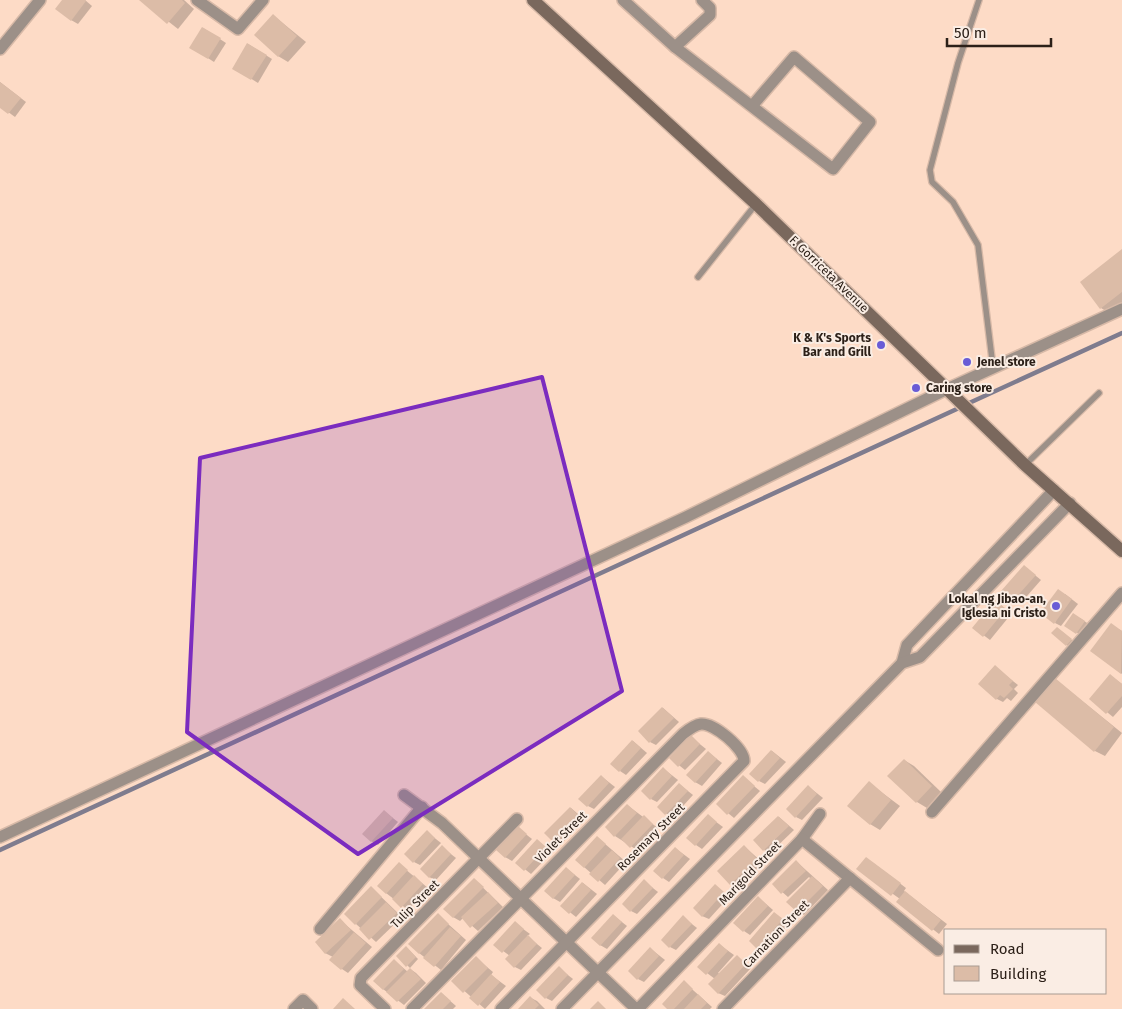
<svg xmlns="http://www.w3.org/2000/svg" width="1122" height="1009" font-family="'Fira Sans',sans-serif">
<style>
.shadow{fill:#0003}
.lines{fill:none;stroke-linecap:round;stroke-linejoin:round}
.stream{stroke:#7f7c8e;stroke-width:4.5}
.building{fill:#dcbca7}
.lane-casing{stroke:#d7b9a7;stroke-width:8}
.street-casing{stroke:#d7b9a7;stroke-width:14}
.secondary-casing{stroke:#d7b9a7;stroke-width:15}
.lane{stroke:#9c9088;stroke-width:5.5}
.street{stroke:#9c9088;stroke-width:11}
.secondary{stroke:#7a685d;stroke-width:12}
.marked{fill:#7b2cbf;fill-opacity:0.2;stroke:#7b2cbf;stroke-width:4;stroke-linejoin:round}
.poi-dot{fill:#695cd6;stroke:#faede4;stroke-width:2}
.labels{text-anchor:middle;dominant-baseline:central;stroke-width:4;stroke-linejoin:round;paint-order:stroke}
.street-label{font-size:12px;fill:#2c2018;stroke:#faede4}
.poi-label{font-size:12px;font-weight:bold;fill:#2c2018;stroke:#faede4;text-anchor:end}
</style>
<rect width="100%" height="100%" fill="#fddbc6"/>
<g class="shadow">
<polygon points="63,0 85,0 92,6 78,24 71,20"/>
<polygon points="141,0 184,0 194,9 178,29"/>
<polygon points="274,16 306,42 288,62 278,56"/>
<polygon points="203,28 226,43 214,62 191,47"/>
<polygon points="248,44 272,59 258,83 234,68"/>
<polygon points="0,82 26,102 15,117 0,106"/>
<polygon points="1122,251 1122,310 1114,316 1101,308"/>
<polygon points="1025,567 1041,580 1020,604 1003,591"/>
<polygon points="1065,594 1078,604 1061,626 1055,623"/>
<polygon points="996,602 1012,613 990,640 974,628"/>
<polygon points="1080,618 1090,625 1082,636 1076,632"/>
<polygon points="1111,625 1122,631 1122,674 1092,651"/>
<polygon points="1060,630 1073,641 1069,646 1067,645"/>
<polygon points="995,667 1018,685 1014,689 1018,693 1011,701 1007,698 1003,702 997,699"/>
<polygon points="1111,676 1122,684 1122,707 1113,717 1091,699"/>
<polygon points="1056,680 1122,733 1105,756 1095,751"/>
<polygon points="663,708 679,722 656,745 650,742"/>
<polygon points="691,737 706,749 685,770 670,758"/>
<polygon points="633,741 647,753 626,775 620,771"/>
<polygon points="772,751 786,762 765,784 759,781"/>
<polygon points="708,752 722,763 702,786 695,782"/>
<polygon points="904,760 914,766 941,792 927,808 917,802 889,776"/>
<polygon points="664,769 678,780 657,802 651,799"/>
<polygon points="601,776 615,787 594,809 588,806"/>
<polygon points="743,777 760,791 734,818 717,804"/>
<polygon points="869,783 900,806 880,830 870,824"/>
<polygon points="679,784 693,795 672,818 658,807"/>
<polygon points="809,787 823,798 802,820 796,817"/>
<polygon points="627,805 658,828 637,850 615,836"/>
<polygon points="571,808 585,820 560,845 553,841"/>
<polygon points="384,811 398,822 378,845 371,841"/>
<polygon points="708,816 723,827 702,849 696,845"/>
<polygon points="779,817 794,830 770,853 764,850"/>
<polygon points="518,828 532,839 512,861 505,857"/>
<polygon points="427,832 441,843 420,865 414,862"/>
<polygon points="597,837 626,862 605,885 584,867"/>
<polygon points="537,841 552,852 531,874 517,863"/>
<polygon points="744,846 763,863 737,888 731,884"/>
<polygon points="442,847 456,858 436,880 429,877"/>
<polygon points="675,848 690,859 669,882 663,878"/>
<polygon points="797,862 828,890 804,915 797,911 811,879 809,877 788,897 773,884"/>
<polygon points="872,862 906,888 904,891 947,924 939,934 898,902 900,899 858,869"/>
<polygon points="399,864 428,888 408,910 386,893"/>
<polygon points="566,868 580,879 560,902 553,898"/>
<polygon points="474,879 503,907 478,931 463,918 460,921 453,917"/>
<polygon points="644,881 658,892 637,914 631,911"/>
<polygon points="583,883 597,894 576,917 562,906"/>
<polygon points="715,886 729,897 709,919 702,916"/>
<polygon points="371,887 402,917 376,942 356,924"/>
<polygon points="759,898 773,910 750,935 744,931"/>
<polygon points="775,914 789,924 764,951 758,948"/>
<polygon points="438,915 466,940 441,970 419,953"/>
<polygon points="613,915 627,926 607,949 600,945"/>
<polygon points="683,917 697,928 676,950 670,947"/>
<polygon points="340,920 372,947 348,973 342,969 333,957 325,953"/>
<polygon points="515,923 530,934 527,936 542,948 521,970 515,967 510,956 495,945"/>
<polygon points="720,945 734,955 718,973 720,974 737,956 751,968 725,996 718,993 715,979 699,967"/>
<polygon points="651,949 665,960 644,982 638,979"/>
<polygon points="409,950 418,959 410,968 398,956"/>
<polygon points="476,958 493,972 491,975 506,986 485,1009 453,981"/>
<polygon points="394,960 408,972 410,969 416,973 426,983 404,1005 383,989"/>
<polygon points="559,968 573,979 552,1001 546,998"/>
<polygon points="684,982 712,1007 710,1009 669,1009"/>
<polygon points="441,993 456,1006 453,1009 426,1009"/>
<polygon points="531,998 537,1001 545,1009 520,1009"/>
</g>
<g class="lines">
<g class="stream">
<polyline points="967,404 1122,333"/>
<polyline points="0,850 959,408"/>
</g>
</g>
<g class="building">
<polygon points="62,0 85,0 86,1 71,21 55,9"/>
<polygon points="139,0 182,0 185,3 167,24"/>
<polygon points="273,14 297,36 278,57 254,35"/>
<polygon points="202,27 221,38 208,59 189,48"/>
<polygon points="247,43 267,55 251,80 232,69"/>
<polygon points="0,82 21,98 8,114 0,108"/>
<polygon points="1122,249 1122,292 1100,309 1080,282"/>
<polygon points="1024,565 1036,575 1013,601 1001,591"/>
<polygon points="1058,589 1072,599 1054,624 1040,613"/>
<polygon points="995,600 1006,609 983,637 972,628"/>
<polygon points="1073,613 1085,621 1076,634 1064,626"/>
<polygon points="1111,623 1122,631 1121,674 1090,651"/>
<polygon points="1057,627 1072,639 1066,646 1051,633"/>
<polygon points="995,665 1013,681 1009,685 1013,689 1004,698 1000,695 996,700 978,684"/>
<polygon points="1110,674 1122,684 1122,696 1106,714 1089,699"/>
<polygon points="1055,678 1114,727 1094,752 1035,702"/>
<polygon points="662,707 674,718 649,743 638,731"/>
<polygon points="691,735 700,744 678,767 669,758"/>
<polygon points="632,740 641,748 619,772 610,764"/>
<polygon points="771,750 780,758 758,782 749,774"/>
<polygon points="708,751 717,759 695,783 686,775"/>
<polygon points="904,759 932,786 916,803 887,776"/>
<polygon points="663,767 672,776 650,800 641,791"/>
<polygon points="601,775 609,783 587,807 578,799"/>
<polygon points="743,775 755,786 727,815 716,804"/>
<polygon points="869,781 891,800 870,825 847,806"/>
<polygon points="679,783 688,791 665,815 657,807"/>
<polygon points="808,785 817,794 795,818 786,809"/>
<polygon points="627,804 637,813 614,837 605,827"/>
<polygon points="570,807 579,816 553,842 544,833"/>
<polygon points="384,810 393,818 371,842 362,834"/>
<polygon points="708,814 717,822 695,846 686,838"/>
<polygon points="644,815 653,824 630,848 621,839"/>
<polygon points="778,816 789,826 763,851 753,840"/>
<polygon points="518,826 527,834 505,858 496,850"/>
<polygon points="427,830 435,838 413,863 404,854"/>
<polygon points="597,836 606,844 584,868 575,860"/>
<polygon points="537,839 546,847 524,871 515,863"/>
<polygon points="442,845 451,854 429,878 420,869"/>
<polygon points="744,845 757,859 730,885 717,871"/>
<polygon points="675,847 684,855 662,879 653,871"/>
<polygon points="612,850 620,858 598,882 589,874"/>
<polygon points="866,857 901,883 891,896 856,869"/>
<polygon points="796,860 806,871 781,894 772,884"/>
<polygon points="399,862 408,870 386,894 377,886"/>
<polygon points="566,867 575,875 553,899 544,891"/>
<polygon points="414,875 423,884 401,908 392,899"/>
<polygon points="812,876 823,886 797,912 786,902"/>
<polygon points="474,878 484,887 453,918 443,909"/>
<polygon points="644,879 653,888 630,912 622,904"/>
<polygon points="582,882 591,890 569,914 560,906"/>
<polygon points="715,884 724,892 702,917 693,908"/>
<polygon points="371,886 382,897 355,925 344,914"/>
<polygon points="905,891 941,920 932,931 896,902"/>
<polygon points="488,892 498,903 470,928 461,917"/>
<polygon points="758,896 768,906 743,932 733,923"/>
<polygon points="386,902 397,913 369,940 359,929"/>
<polygon points="774,912 783,919 757,949 749,941"/>
<polygon points="438,913 449,924 419,954 408,944"/>
<polygon points="613,914 622,922 600,946 591,938"/>
<polygon points="683,915 692,924 669,948 661,940"/>
<polygon points="340,918 351,930 325,954 315,942"/>
<polygon points="515,921 524,929 502,953 493,945"/>
<polygon points="450,927 461,936 434,967 423,958"/>
<polygon points="354,932 366,943 341,970 329,960"/>
<polygon points="528,935 537,944 514,968 505,959"/>
<polygon points="719,943 728,951 706,975 697,967"/>
<polygon points="406,946 416,957 406,967 396,956"/>
<polygon points="650,947 659,956 637,980 628,971"/>
<polygon points="737,955 746,964 718,994 708,984"/>
<polygon points="476,956 488,968 463,993 451,981"/>
<polygon points="394,959 404,969 383,990 373,981"/>
<polygon points="559,966 568,975 545,999 536,990"/>
<polygon points="410,968 421,979 397,1002 386,992"/>
<polygon points="491,974 500,982 478,1006 469,998"/>
<polygon points="684,980 693,989 674,1009 667,1009 662,1004"/>
<polygon points="441,992 451,1001 443,1009 424,1009"/>
<polygon points="698,994 707,1003 701,1009 684,1009"/>
<polygon points="530,996 539,1005 535,1009 518,1009"/>
<polygon points="343,998 355,1009 333,1009"/>
<polygon points="598,1001 606,1009 590,1009"/>
</g>
<g class="lines">
<defs>
<g id="lane">
<polyline points="979,0 958,63 930,170 932,182 953,202 978,245 993,367"/>
<polyline points="698,277 756,204"/>
<polyline points="1025,465 1099,393"/>
</g>
<g id="street">
<polyline points="197,0 238,29 263,0"/>
<polyline points="623,0 675,47 833,169 870,122 794,57 752,106"/>
<polyline points="675,47 710,15 710,8 702,0"/>
<polyline points="0,49 40,0"/>
<polyline points="902,663 907,645 1054,490"/>
<polyline points="404,795 442,823 636,1009"/>
<polyline points="932,812 1122,593"/>
<polyline points="0,837 686,517 947,389 1122,309"/>
<polyline points="802,839 820,814"/>
<polyline points="320,929 422,807"/>
<polyline points="294,1009 303,1000 312,1009"/>
<polyline points="385,1009 360,985 361,978 517,819"/>
<path d="M412,1009L683,734C688,730 694,725 701,724C714,723 744,748 744,761L501,1009"/>
<polyline points="562,1009 902,663 920,657 1070,503"/>
<polyline points="638,1009 802,839 938,950"/>
<polyline points="723,1009 850,878"/>
</g>
<polyline id="secondary" points="533,0 756,204 1025,465 1122,551"/>
</defs>
<use href="#lane" class="lane-casing"/>
<use href="#street" class="street-casing"/>
<use href="#secondary" class="secondary-casing"/>
<use href="#lane" class="lane"/>
<use href="#street" class="street"/>
<use href="#secondary" class="secondary"/>
</g>
<path class="marked" d="M542,377L622,691L358,854L187,732L200,458Z"/>
<g class="poi-dot">
<circle cx="881" cy="345" r="5"/>
<circle cx="967" cy="362" r="5"/>
<circle cx="916" cy="388" r="5"/>
<circle cx="1056" cy="606" r="5"/>
</g>
<g class="labels">
<g class="street-label">
<text transform="translate(829 274) rotate(44)">F. Gorriceta Avenue</text>
<text transform="translate(561 837) rotate(-45)">Violet Street</text>
<text transform="translate(651 837) rotate(-45)">Rosemary Street</text>
<text transform="translate(750 873) rotate(-46)">Marigold Street</text>
<text transform="translate(415 904) rotate(-45)">Tulip Street</text>
<text transform="translate(776 934) rotate(-46)">Carnation Street</text>
</g>
<g class="poi-label">
<text x="871" y="338">K &amp; K's Sports<tspan x="871" dy="14">Bar and Grill</tspan></text>
<text x="977" y="362" text-anchor="start">Jenel store</text>
<text x="926" y="388" text-anchor="start">Caring store</text>
<text x="1046" y="599">Lokal ng Jibao-an,<tspan x="1046" dy="14">Iglesia ni Cristo</tspan></text>
</g>
</g>
<rect x="944" y="929" width="162" height="65" fill="#faede4" stroke="#a89b92"/>
<rect x="954" y="945" width="25" height="8" fill="#7a685d" stroke="#a89b92"/>
<text x="990" y="954" font-size="15" fill="#2c2018">Road</text>
<rect x="954" y="966" width="25" height="15" fill="#dcbca7" stroke="#a89b92"/>
<text x="990" y="979" font-size="15" fill="#2c2018">Building</text>
<path d="M947 38v8h104v-8" fill="none" stroke="#2c2018" stroke-width="2.5"/>
<text x="954" y="38" font-size="15" fill="#2c2018" stroke="#faede4" stroke-width="4" paint-order="stroke">50 m</text>
</svg>
